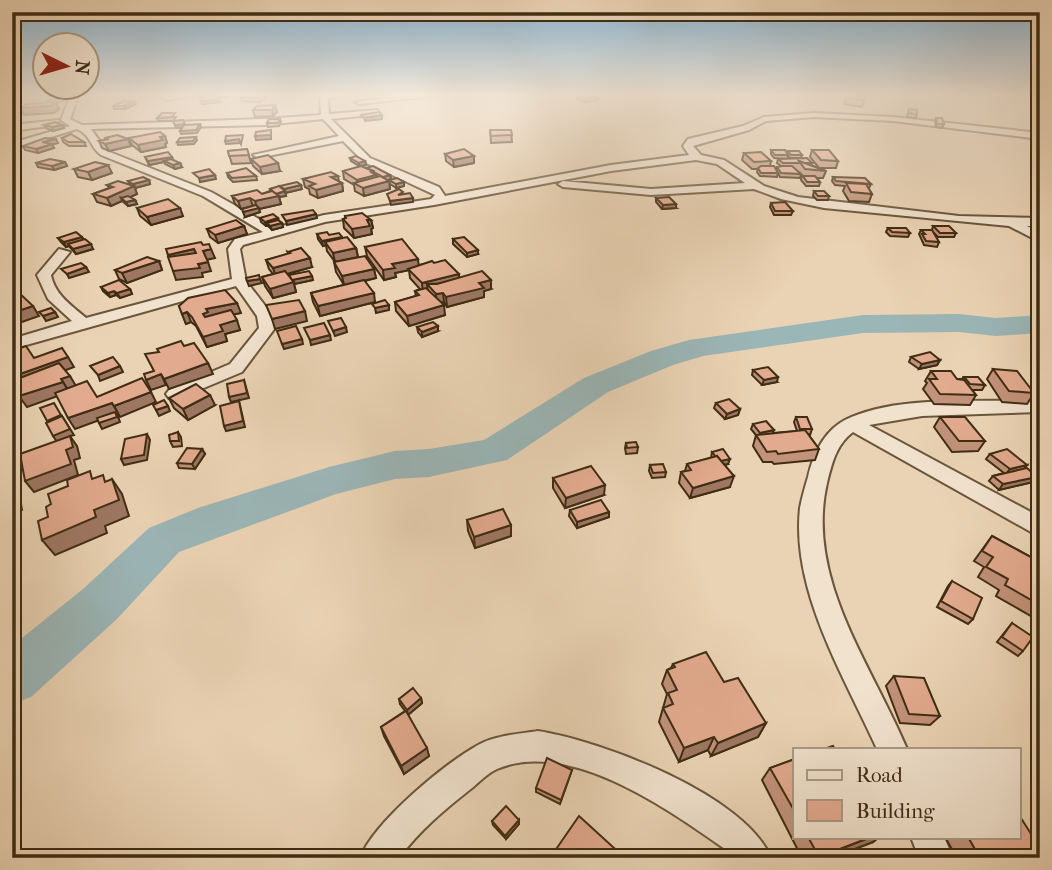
<svg xmlns="http://www.w3.org/2000/svg" width="1052" height="870" font-family="'IM FELL French Canon',serif">
<style>
.lines{fill:none;stroke-linecap:round;stroke-linejoin:round}
.river{fill:#9bb6b7;fill-rule:evenodd}
.minor-casing{stroke:#6a563b;stroke-width:4}
.minor{fill:#f1e2ce;fill-rule:evenodd}
.wall{fill:#c2927a;stroke:#402d13;stroke-width:2}
.shaded-wall{fill:#9e7763;stroke:#402d13;stroke-width:2}
.building{fill:#e2aa8e;stroke:#402d13;stroke-width:2}
</style>
<rect width="100%" height="100%" fill="#ead3b4"/>
<filter id="stains"><feTurbulence type="fractalNoise" baseFrequency=".00286" numOctaves="4"/><feColorMatrix values="0 0 0 0 .2 0 0 0 0 .09 0 0 0 0 .02 0 0 0 .5 -.17"/></filter>
<radialGradient id="worn" r=".72"><stop offset=".6" stop-color="#630" stop-opacity="0"/><stop offset="1" stop-color="#630" stop-opacity=".3"/></radialGradient>
<g class="lines">
<polygon class="river" points="959,314 996,318 1040,315 1040,333 996,336 959,332 863,333 703,356 673,365 608,392 507,460 429,477 395,479 336,494 179,552 117,619 31,697 12,704 12,646 83,589 149,528 198,508 329,467 395,451 429,449 484,440 584,378 651,351 689,340 863,315"/>
<defs>
<g id="minor">
<path d="M71,94H79L70,119L82,125L265,119L321,115L320,94H358L328,98L329,114L377,110L380,114L331,119L370,158L439,187L445,196L611,165L689,155L683,146L688,139L743,126L764,117L814,113L893,117L1040,133V139L893,121L814,117L766,121L749,130L693,146L701,155L724,160L764,186L798,197L959,216L1040,218V226H1027L1040,233V242L1009,226L824,208L781,199L754,189L651,195L563,187L558,184L563,181L651,189L745,183L717,164L696,160L611,171L434,205L325,222L243,245L240,249L246,281L273,316L275,328L242,372L175,400L169,398L166,394L169,390L230,364L259,328L257,316L236,286L12,349V339L72,321L48,299L37,275L59,249L70,252L51,275C55,295 71,305 86,318L232,279L228,249L235,239L263,232L203,196L101,155C90,147 91,135 77,129L12,149V143L70,126L61,120ZM323,119L339,136L253,155L258,158L343,141L364,162L435,195L431,199L324,215L275,228L211,192L107,151L91,129L265,125Z"/>
<polygon points="159,94 202,94 167,100"/>
<polygon points="422,94 450,94 359,104 355,102"/>
<polygon points="12,109 16,114 12,116"/>
<polygon points="59,120 56,125 12,131 12,125"/>
<path d="M1040,400V412L922,416L869,425L1040,517V537L853,432C836,445 832,463 827,483C805,579 872,665 907,749H877C844,676 791,591 800,508C802,497 805,487 808,477C813,455 824,431 845,420C898,394 981,403 1040,400Z"/>
<path d="M538,731C602,741 745,795 771,858H732L725,849C669,810 569,738 497,769C488,773 479,782 472,788C444,810 420,830 399,858H360C375,821 445,763 480,744C497,735 520,734 538,731Z"/>
<polygon points="911,837 944,837 953,858 919,858"/>
</g>
</defs>
<use href="#minor" class="minor-casing"/>
<use href="#minor" class="minor"/>
</g>
<g class="wall">
<polygon points="211,94 233,94 228,97 218,97 220,102 202,104 200,97 211,96"/>
<polygon points="848,94 866,96 862,107 844,104"/>
<polygon points="265,96 266,98 260,102 242,101 241,98"/>
<polygon points="577,96 598,96 598,100 585,102 577,99"/>
<polygon points="136,104 125,109 114,109 113,106"/>
<polygon points="275,105 277,112 273,116 255,117 253,110"/>
<polygon points="909,109 917,114 916,118 907,117"/>
<polygon points="176,117 173,121 158,121 157,118"/>
<polygon points="936,118 944,124 942,128 936,127 935,121"/>
<polygon points="280,119 281,122 279,126 268,127 267,123"/>
<polygon points="44,125 62,125 64,128 53,131 46,128"/>
<polygon points="490,130 511,130 512,142 491,143"/>
<polygon points="165,136 167,143 165,144 166,147 141,152 132,145 129,138"/>
<polygon points="62,138 84,142 86,146 69,146 63,142"/>
<polygon points="105,138 128,139 131,146 109,151 102,148 99,141 106,140"/>
<polygon points="58,143 51,144 54,148 38,153 25,150 23,146"/>
<polygon points="247,149 251,163 232,164 228,151"/>
<polygon points="771,150 787,154 788,151 802,155 801,158 790,158 788,156 787,159 774,158 771,154"/>
<polygon points="812,150 838,161 836,168 819,168 810,157"/>
<polygon points="744,153 771,161 770,166 776,171 777,167 781,166 777,163 778,159 812,163 811,165 826,171 823,178 816,178 820,182 819,186 806,186 801,180 802,176 801,174 800,178 780,177 778,173 777,177 760,176 757,172 758,169 752,169 742,160"/>
<polygon points="445,154 474,163 454,167 446,161"/>
<polygon points="145,157 172,157 173,160 182,167 175,169 165,164 164,162 149,165"/>
<polygon points="350,158 365,161 366,165 359,166 351,161"/>
<polygon points="251,159 280,171 262,174 253,166"/>
<polygon points="65,162 67,166 54,170 38,167 36,163"/>
<polygon points="366,168 390,175 391,179 387,180 389,181 390,189 364,196 355,191 354,185 344,179 343,171"/>
<polygon points="74,169 112,173 92,180 78,177"/>
<polygon points="227,173 256,176 257,180 233,182 228,177"/>
<polygon points="338,176 339,182 342,183 343,191 318,198 310,194 309,189 305,187 303,179"/>
<polygon points="833,177 871,184 869,188 868,188 872,194 869,202 849,201 843,191 845,186 835,185 832,181"/>
<polygon points="149,180 150,184 135,188 137,194 130,197 135,200 137,204 128,206 122,201 111,206 97,202 93,194 109,188 107,185 130,185 128,181"/>
<polygon points="389,180 404,182 404,186 396,188 390,184"/>
<polygon points="280,186 302,189 285,193 286,196 279,197 281,204 259,209 260,212 245,217 253,206 241,209 235,204 232,196 262,194 270,191 270,189 281,188"/>
<polygon points="814,191 829,196 828,200 817,200 813,196"/>
<polygon points="656,198 676,208 662,209 656,202"/>
<polygon points="771,203 793,211 791,215 774,215 770,207"/>
<polygon points="137,208 183,216 151,225 140,216"/>
<polygon points="345,216 371,220 373,228 371,229 372,234 354,238 344,228 343,219 345,219"/>
<polygon points="260,218 279,221 282,223 283,227 272,230 268,226 266,226 261,222"/>
<polygon points="244,226 247,234 218,243 210,237 207,229"/>
<polygon points="933,226 956,233 954,237 938,237 932,231 939,242 937,247 924,245 919,234 921,230 932,230"/>
<polygon points="888,228 910,233 908,237 890,236 886,232"/>
<polygon points="317,234 342,239 356,248 358,257 374,269 376,278 365,281 375,302 320,316 313,302 311,293 344,285 336,272 334,262 335,262 327,251 326,245 323,246 318,239"/>
<polygon points="58,238 83,239 93,249 76,254 69,246 66,247 61,242"/>
<polygon points="453,239 478,254 467,257 453,244"/>
<polygon points="365,247 419,265 434,263 459,274 459,278 491,289 484,291 484,297 447,307 444,302 441,303 445,315 409,326 396,311 395,302 416,296 415,291 420,289 410,278 409,270 395,273 396,277 384,280 367,256"/>
<polygon points="288,252 312,267 288,274 290,277 313,280 294,284 296,292 273,298 265,286 262,277 273,274 269,269 266,260 289,254"/>
<polygon points="159,261 162,270 127,283 119,279 115,270"/>
<polygon points="101,287 130,289 132,294 120,298 116,295 110,297 103,291"/>
<polygon points="179,306 241,313 233,314 240,330 225,334 227,341 207,347 196,326 191,322 186,324"/>
<polygon points="417,327 438,331 422,337 418,332"/>
<polygon points="911,357 940,360 937,365 919,369 909,362"/>
<polygon points="993,369 1034,393 1027,404 1002,402 987,379"/>
<polygon points="753,370 777,382 762,385 752,375"/>
<polygon points="931,371 957,379 962,379 964,377 985,385 982,390 972,390 976,395 970,405 934,404 923,389 927,383 925,381"/>
<polygon points="169,398 215,405 188,420 174,408"/>
<polygon points="716,403 740,409 738,415 725,419 714,408"/>
<polygon points="796,417 812,429 810,435 808,434 819,449 815,460 774,464 772,462 763,462 753,446 756,435 751,429 753,424 773,433 797,431 794,422"/>
<polygon points="940,417 985,441 978,451 952,452 934,427"/>
<polygon points="178,432 181,437 182,446 173,447 170,441"/>
<polygon points="626,443 638,447 637,453 626,454 625,448"/>
<polygon points="202,449 205,454 195,469 179,468 177,463"/>
<polygon points="712,452 728,464 724,465 730,487 690,498 679,483 681,472 685,471 687,464 711,458"/>
<polygon points="990,454 1027,465 1023,469 1033,482 999,490 989,481 993,476 1004,473 986,459"/>
<polygon points="650,465 666,472 665,477 652,478 649,471"/>
<polygon points="553,478 604,495 565,508 553,488"/>
<polygon points="570,510 609,512 609,517 577,528 569,516"/>
<polygon points="467,520 511,525 511,536 475,548 468,531"/>
<polygon points="992,536 1040,562 1040,615 1036,619 996,596 999,590 978,577 984,567 974,561"/>
<polygon points="952,581 973,619 968,624 937,607 948,586"/>
<polygon points="1012,623 1023,651 1018,656 997,642"/>
<polygon points="673,664 724,682 766,723 758,737 711,756 708,750 679,762 659,722 667,694 662,684 667,670 671,668"/>
<polygon points="894,676 940,716 930,725 900,723 886,686"/>
<polygon points="421,698 422,703 408,715 429,756 404,774 384,736 381,727 405,711 400,704 399,699"/>
<polygon points="795,759 795,837 879,837 873,842 831,858 802,858 762,780 770,768"/>
<polygon points="572,770 560,804 536,792 536,788"/>
<polygon points="519,820 519,824 506,839 493,825 492,821"/>
<polygon points="945,837 1019,837 1040,858 957,858"/>
</g>
<g class="shaded-wall">
<polygon points="65,94 66,94 66,100 56,103 59,109 54,113 24,115 21,108 49,104 48,101"/>
<polygon points="263,94 269,94 265,96 266,98 260,102 259,98"/>
<polygon points="598,96 598,100 585,102 585,99"/>
<polygon points="19,99 21,102 18,107 12,108 12,104"/>
<polygon points="219,99 220,102 202,104 201,101"/>
<polygon points="135,101 136,104 125,109 124,106"/>
<polygon points="275,105 277,112 273,116 272,110"/>
<polygon points="382,115 382,119 365,121 364,118"/>
<polygon points="185,124 186,127 176,128 175,125"/>
<polygon points="200,124 201,127 197,133 181,134 180,131"/>
<polygon points="62,125 64,128 53,131 52,127"/>
<polygon points="271,130 271,139 256,140 255,136"/>
<polygon points="165,136 167,143 165,144 166,147 141,152 138,145"/>
<polygon points="196,137 197,140 194,144 178,145 177,142"/>
<polygon points="56,139 58,143 44,146 42,142"/>
<polygon points="128,139 131,146 109,151 105,144"/>
<polygon points="239,139 240,143 226,144 225,141"/>
<polygon points="52,144 54,148 38,153 36,149"/>
<polygon points="474,156 474,163 454,167 453,160"/>
<polygon points="172,157 173,161 164,161 164,162 149,165 148,161"/>
<polygon points="365,161 366,165 359,166 359,163"/>
<polygon points="65,162 67,166 54,170 52,166"/>
<polygon points="180,163 182,167 175,169 173,165"/>
<polygon points="278,163 280,171 262,174 260,167"/>
<polygon points="108,165 112,173 92,180 88,172"/>
<polygon points="374,171 375,175 376,175 377,183 358,185 357,180"/>
<polygon points="215,175 216,179 200,182 199,178"/>
<polygon points="390,175 391,179 384,181 383,177"/>
<polygon points="149,180 150,184 135,188 133,184"/>
<polygon points="389,181 390,189 364,196 363,188"/>
<polygon points="404,182 404,186 396,188 396,184"/>
<polygon points="342,183 343,191 318,198 316,190"/>
<polygon points="301,185 302,189 285,193 284,189"/>
<polygon points="134,186 137,194 124,200 121,198 122,201 111,206 107,198"/>
<polygon points="285,191 286,196 279,197 281,204 259,209 260,212 245,217 243,212 257,208 255,201"/>
<polygon points="250,198 253,206 241,209 238,201"/>
<polygon points="413,198 413,202 391,205 390,201"/>
<polygon points="135,200 137,204 128,206 126,202"/>
<polygon points="676,204 676,208 662,209 663,205"/>
<polygon points="180,208 183,216 151,225 147,217"/>
<polygon points="316,214 317,218 287,225 286,221"/>
<polygon points="278,218 279,222 267,223 268,226 266,226 265,222"/>
<polygon points="367,220 371,220 373,228 371,229 372,234 354,238 352,229"/>
<polygon points="282,223 283,227 272,230 270,226"/>
<polygon points="244,226 247,234 218,243 215,235"/>
<polygon points="82,237 84,241 66,247 64,242"/>
<polygon points="342,237 343,242 325,242 326,245 323,246 322,241"/>
<polygon points="91,244 93,249 76,254 73,249"/>
<polygon points="356,248 358,257 335,262 333,253"/>
<polygon points="194,249 198,258 172,264 168,255"/>
<polygon points="211,249 215,258 206,260 203,251"/>
<polygon points="478,250 478,254 467,257 467,253"/>
<polygon points="310,258 312,267 276,277 273,268"/>
<polygon points="418,259 419,268 395,273 396,277 384,280 383,270 392,264"/>
<polygon points="159,261 162,270 127,283 122,273"/>
<polygon points="208,262 211,271 202,273 203,277 176,280 173,271"/>
<polygon points="86,267 89,272 69,278 67,274"/>
<polygon points="374,269 376,278 344,285 342,276"/>
<polygon points="459,274 459,283 427,284 428,292 423,293 422,283"/>
<polygon points="312,276 313,280 294,284 296,292 273,298 270,289 292,280"/>
<polygon points="260,279 262,283 249,286 247,281"/>
<polygon points="491,280 491,289 484,291 484,297 447,307 446,297 479,283"/>
<polygon points="130,289 132,294 120,298 117,293"/>
<polygon points="114,291 116,295 110,297 108,293"/>
<polygon points="374,293 375,302 320,316 318,306"/>
<polygon points="443,293 444,302 437,304 436,294"/>
<polygon points="237,303 241,313 210,319 207,324 203,314 206,309"/>
<polygon points="389,305 389,310 376,313 375,308"/>
<polygon points="444,305 445,315 409,326 407,316"/>
<polygon points="33,306 39,316 16,324 12,319 12,313"/>
<polygon points="305,311 307,321 275,329 272,319"/>
<polygon points="55,312 58,317 46,321 43,316"/>
<polygon points="187,312 191,322 186,324 182,314"/>
<polygon points="237,320 240,330 225,334 227,341 207,347 203,337 220,325"/>
<polygon points="438,326 438,331 422,337 422,332"/>
<polygon points="346,327 347,332 335,336 333,331"/>
<polygon points="330,335 331,340 311,345 310,340"/>
<polygon points="302,339 303,344 284,349 282,344"/>
<polygon points="68,357 74,367 27,385 20,374"/>
<polygon points="940,360 937,365 919,369 922,364"/>
<polygon points="208,363 213,374 169,389 164,379"/>
<polygon points="120,366 123,372 100,381 98,375"/>
<polygon points="161,374 166,385 151,390 146,380"/>
<polygon points="70,376 76,386 68,390 61,379"/>
<polygon points="778,377 777,382 762,385 764,380"/>
<polygon points="244,380 249,398 231,402 229,397"/>
<polygon points="63,382 69,392 27,407 19,396"/>
<polygon points="151,392 156,402 120,417 114,406"/>
<polygon points="210,395 215,405 188,420 183,409"/>
<polygon points="239,401 245,427 226,431 224,426"/>
<polygon points="112,403 118,413 117,414 120,422 102,429 99,423 116,414 75,429 68,418"/>
<polygon points="168,406 170,411 159,416 156,410"/>
<polygon points="740,409 738,415 725,419 727,414"/>
<polygon points="62,416 74,435 70,436 77,446 80,458 74,460 78,475 34,492 25,481 57,442 53,436"/>
<polygon points="774,430 772,435 758,438 760,433"/>
<polygon points="147,434 150,440 147,460 124,465 121,459"/>
<polygon points="202,449 205,454 195,469 192,464"/>
<polygon points="730,459 728,464 717,466 719,461"/>
<polygon points="1027,465 1023,470 1006,474 1010,469"/>
<polygon points="734,476 730,487 690,498 693,488"/>
<polygon points="1037,477 1033,482 999,490 1003,484"/>
<polygon points="112,479 122,494 129,516 105,526 107,533 55,555 42,540 94,510"/>
<polygon points="605,485 604,495 565,508 566,498"/>
<polygon points="16,499 21,504 22,510 12,515 12,507"/>
<polygon points="609,512 609,517 577,528 577,522"/>
<polygon points="511,525 511,536 475,548 474,537"/>
<polygon points="421,698 422,703 408,715 407,710"/>
<polygon points="766,723 758,737 711,756 718,743"/>
<polygon points="714,737 708,750 679,762 684,748"/>
<polygon points="427,748 429,756 404,774 401,766"/>
<polygon points="519,820 519,824 506,839 505,836"/>
<polygon points="871,837 879,837 873,842 831,858 818,858"/>
</g>
<g class="building">
<polygon points="54,94 65,94 65,97 48,101"/>
<polygon points="247,94 265,94 259,98 241,98"/>
<polygon points="591,94 598,96 585,99 577,96"/>
<polygon points="848,94 866,96 864,100 846,98"/>
<polygon points="217,96 219,99 201,101 200,97"/>
<polygon points="19,99 17,104 12,104 12,100"/>
<polygon points="124,101 135,101 124,106 113,106"/>
<polygon points="56,102 51,106 21,108 26,104"/>
<polygon points="275,105 272,110 253,110 257,106"/>
<polygon points="909,109 917,110 917,114 908,113"/>
<polygon points="379,112 382,115 364,118 361,115"/>
<polygon points="162,113 175,113 172,117 157,118"/>
<polygon points="936,118 942,118 944,124 937,124"/>
<polygon points="269,119 280,119 278,123 267,123"/>
<polygon points="183,120 185,124 175,125 173,121"/>
<polygon points="55,122 62,125 52,127 44,125"/>
<polygon points="200,124 196,130 180,131 184,125"/>
<polygon points="271,130 271,135 255,136 256,132"/>
<polygon points="490,130 511,130 512,135 491,136"/>
<polygon points="160,132 165,136 160,137 163,140 138,145 129,138"/>
<polygon points="71,134 84,142 68,142 62,138"/>
<polygon points="117,135 128,139 105,144 99,141 109,139 105,138"/>
<polygon points="243,135 241,144 239,139 225,141 226,136"/>
<polygon points="196,137 193,141 177,142 180,138"/>
<polygon points="45,138 56,139 42,142 52,144 36,149 23,146"/>
<polygon points="247,149 249,155 229,156 228,151"/>
<polygon points="464,149 474,156 453,160 445,154"/>
<polygon points="771,150 785,150 788,155 775,155"/>
<polygon points="812,150 829,150 838,161 821,160"/>
<polygon points="788,151 799,151 802,155 791,155"/>
<polygon points="168,152 172,157 148,161 145,157"/>
<polygon points="761,152 771,161 754,162 744,153"/>
<polygon points="268,155 278,163 260,167 251,159"/>
<polygon points="356,156 365,161 359,163 350,158"/>
<polygon points="807,158 812,163 804,163 799,161 799,163 783,163 778,159"/>
<polygon points="50,159 65,162 52,166 36,163"/>
<polygon points="171,159 180,163 173,165 164,161"/>
<polygon points="799,161 826,171 805,169"/>
<polygon points="95,162 108,165 88,172 74,169"/>
<polygon points="361,166 374,171 371,172 376,175 357,180 343,171"/>
<polygon points="373,166 390,175 383,177 374,172 374,171 366,168"/>
<polygon points="761,166 774,166 778,173 761,173 758,168"/>
<polygon points="782,166 792,166 801,174 781,173 777,167"/>
<polygon points="246,168 256,176 232,178 227,173"/>
<polygon points="209,169 215,175 199,178 193,173"/>
<polygon points="331,172 338,176 331,177 342,183 316,190 309,186 315,184 303,179"/>
<polygon points="380,176 389,181 363,188 354,183"/>
<polygon points="803,176 815,176 820,182 807,182"/>
<polygon points="143,177 149,180 133,184 128,181"/>
<polygon points="833,177 865,178 871,184 836,181"/>
<polygon points="397,178 404,182 396,184 389,180"/>
<polygon points="118,181 134,186 107,198 93,194 113,187 107,185"/>
<polygon points="297,182 301,185 284,189 280,186"/>
<polygon points="846,183 866,184 872,194 851,192"/>
<polygon points="279,186 285,191 276,194 270,189"/>
<polygon points="399,189 403,192 398,195 410,193 413,198 390,201 387,194"/>
<polygon points="257,190 262,194 272,191 279,196 255,201 250,198 238,201 232,196"/>
<polygon points="814,191 824,191 829,196 818,196"/>
<polygon points="128,196 135,200 126,202 121,198"/>
<polygon points="669,197 676,204 663,205 656,198"/>
<polygon points="168,199 180,208 147,217 137,208"/>
<polygon points="785,202 793,211 775,211 771,203"/>
<polygon points="256,205 259,208 243,212 242,209"/>
<polygon points="313,210 316,214 286,221 282,215"/>
<polygon points="362,213 371,220 367,220 370,226 352,229 343,219 346,218 345,216"/>
<polygon points="273,214 278,218 265,222 260,218"/>
<polygon points="236,220 244,226 215,235 207,229"/>
<polygon points="278,220 282,223 270,226 267,223"/>
<polygon points="933,226 949,226 956,233 940,233"/>
<polygon points="888,228 906,228 910,233 892,232"/>
<polygon points="921,230 932,230 939,242 926,241 922,234 925,234"/>
<polygon points="76,232 82,237 64,242 58,238"/>
<polygon points="327,232 329,235 339,233 342,237 322,241 317,234"/>
<polygon points="347,237 356,248 333,253 325,242"/>
<polygon points="464,237 478,250 467,253 453,239"/>
<polygon points="85,239 91,244 73,249 68,244"/>
<polygon points="402,239 418,259 392,264 395,268 383,270 365,247"/>
<polygon points="201,242 203,245 209,244 211,249 203,251 208,262 198,264 200,268 173,271 168,257 196,253 194,249 168,255 166,249"/>
<polygon points="301,248 310,258 273,268 266,260 290,253 288,252"/>
<polygon points="365,256 374,269 342,276 334,262"/>
<polygon points="147,257 159,261 122,273 115,270"/>
<polygon points="445,260 459,274 422,283 408,269 432,261 434,263"/>
<polygon points="81,263 86,267 67,274 61,269"/>
<polygon points="285,271 294,282 270,289 262,277"/>
<polygon points="309,271 312,276 292,280 289,275"/>
<polygon points="482,271 491,280 479,283 484,288 446,297 443,293 436,294 427,284 437,284"/>
<polygon points="259,275 260,279 247,281 246,278"/>
<polygon points="119,280 130,289 117,293 114,291 108,293 101,287"/>
<polygon points="364,280 374,293 318,306 311,293"/>
<polygon points="426,288 444,305 407,316 395,302 419,295 415,291"/>
<polygon points="16,290 33,306 12,313 12,292"/>
<polygon points="225,290 237,303 206,309 208,312 203,314 205,317 231,310 237,320 220,325 223,331 203,337 192,317 187,312 182,314 179,306 188,298"/>
<polygon points="299,300 305,311 272,319 266,305"/>
<polygon points="385,300 389,305 375,308 372,304"/>
<polygon points="51,308 55,312 43,316 39,312"/>
<polygon points="341,318 346,327 333,331 328,321"/>
<polygon points="433,322 438,326 422,332 417,327"/>
<polygon points="324,323 330,335 310,340 304,328"/>
<polygon points="296,326 302,339 282,344 277,331"/>
<polygon points="181,341 184,346 194,343 208,363 164,379 161,374 146,380 144,374 154,371 145,354 159,352 157,349"/>
<polygon points="26,346 34,358 62,348 68,357 20,374 12,362 12,351"/>
<polygon points="930,352 940,360 922,364 911,357"/>
<polygon points="113,357 120,366 98,375 90,366"/>
<polygon points="59,363 70,376 61,379 63,382 19,396 12,385 12,381"/>
<polygon points="768,367 778,377 764,380 753,370"/>
<polygon points="993,369 1017,371 1034,393 1009,391"/>
<polygon points="931,371 951,371 957,379 964,380 976,395 940,394 929,379 937,379"/>
<polygon points="964,377 978,377 985,385 970,384"/>
<polygon points="142,378 151,392 114,406 112,403 68,418 55,393 87,381 97,397"/>
<polygon points="244,380 247,393 229,397 227,384"/>
<polygon points="196,384 210,395 183,409 169,398"/>
<polygon points="729,399 740,409 727,414 716,403"/>
<polygon points="164,400 168,406 156,410 153,405"/>
<polygon points="239,401 243,421 224,426 220,406"/>
<polygon points="54,403 61,415 47,421 40,408"/>
<polygon points="115,412 117,417 99,423 97,418"/>
<polygon points="62,416 70,429 53,436 46,423"/>
<polygon points="796,417 807,417 812,429 800,429"/>
<polygon points="940,417 965,417 985,441 959,441"/>
<polygon points="766,421 774,430 760,433 753,424"/>
<polygon points="805,430 819,449 778,454 776,451 767,452 756,435"/>
<polygon points="178,432 179,441 170,441 169,435"/>
<polygon points="147,434 144,455 121,459 125,439"/>
<polygon points="70,436 73,447 66,450 71,464 25,481 20,454"/>
<polygon points="636,442 638,447 627,448 626,443"/>
<polygon points="187,448 202,449 192,464 177,463"/>
<polygon points="723,449 730,459 721,461 717,456 716,457 712,452"/>
<polygon points="1007,449 1027,465 1010,469 990,454"/>
<polygon points="717,456 734,476 693,488 681,472 691,470 687,464"/>
<polygon points="663,464 666,472 653,473 650,465"/>
<polygon points="591,466 605,485 566,498 553,478"/>
<polygon points="1027,468 1037,477 1003,484 993,476"/>
<polygon points="90,471 92,479 103,475 105,482 112,479 119,500 94,510 96,517 42,540 38,521 48,517 46,507 51,504 48,494 68,486 67,480"/>
<polygon points="16,499 18,505 12,507 12,501"/>
<polygon points="601,500 609,512 577,522 570,510"/>
<polygon points="503,509 511,525 474,537 467,520"/>
<polygon points="992,536 1040,562 1040,605 1005,585 1008,579 986,567 993,557 982,551"/>
<polygon points="952,581 982,598 973,619 941,601"/>
<polygon points="1012,623 1033,637 1023,651 1002,637"/>
<polygon points="706,652 724,682 738,678 766,723 718,743 714,737 684,748 663,708 673,704 668,693 677,690 667,670 675,667 673,664"/>
<polygon points="894,676 924,678 940,716 909,714"/>
<polygon points="413,688 421,698 407,710 399,699"/>
<polygon points="406,711 427,748 401,766 381,727"/>
<polygon points="833,746 835,749 824,749"/>
<polygon points="547,758 572,770 561,800 536,788"/>
<polygon points="795,759 795,812 770,768"/>
<polygon points="506,806 519,820 505,836 492,821"/>
<polygon points="1019,815 1040,848 1040,858 980,858 968,837 1019,837"/>
<polygon points="579,816 625,858 550,858"/>
<polygon points="808,837 871,837 819,857"/>
</g>
<linearGradient id="sky" x2="0" y2="1"><stop stop-color="#89b5d4"/><stop offset="0.44" stop-color="#f6ebdd"/><stop offset="1" stop-color="#f6ebdd" stop-opacity="0"/></linearGradient>
<rect width="1052" height="216" fill="url(#sky)"/>
<rect width="1052" height="870" fill="none" stroke="#ead3b4" stroke-width="42"/>
<rect x="14" y="14" width="1024" height="842" fill="none" stroke="#402d13" stroke-width="3.5"/>
<rect x="21" y="21" width="1010" height="828" fill="none" stroke="#402d13" stroke-width="2"/>
<rect x="793" y="748" width="228" height="91" fill="#f1e2ce" stroke="#aa9a83" stroke-width="2"/>
<rect x="807" y="770" width="35" height="10" fill="#f1e2ce" stroke="#aa9a83" stroke-width="2"/>
<text x="856" y="782" font-size="21" fill="#402d13">Road</text>
<rect x="807" y="800" width="35" height="21" fill="#e2aa8e" stroke="#aa9a83" stroke-width="2"/>
<text x="856" y="818" font-size="21" fill="#402d13">Building</text>
<g transform="translate(66 66) rotate(95)"><circle r="33" fill="#f1e2ce" stroke="#aa9a83" stroke-width="2"/>
<path d="M0-5L12 26L0 18L-12 26Z" fill="#8f2418"/>
<text y="-10" font-size="19" font-weight="bold" text-anchor="middle" fill="#402d13">N</text>
</g>
<rect width="100%" height="100%" filter="url(#stains)"/>
<rect width="100%" height="100%" fill="url(#worn)"/>
</svg>
